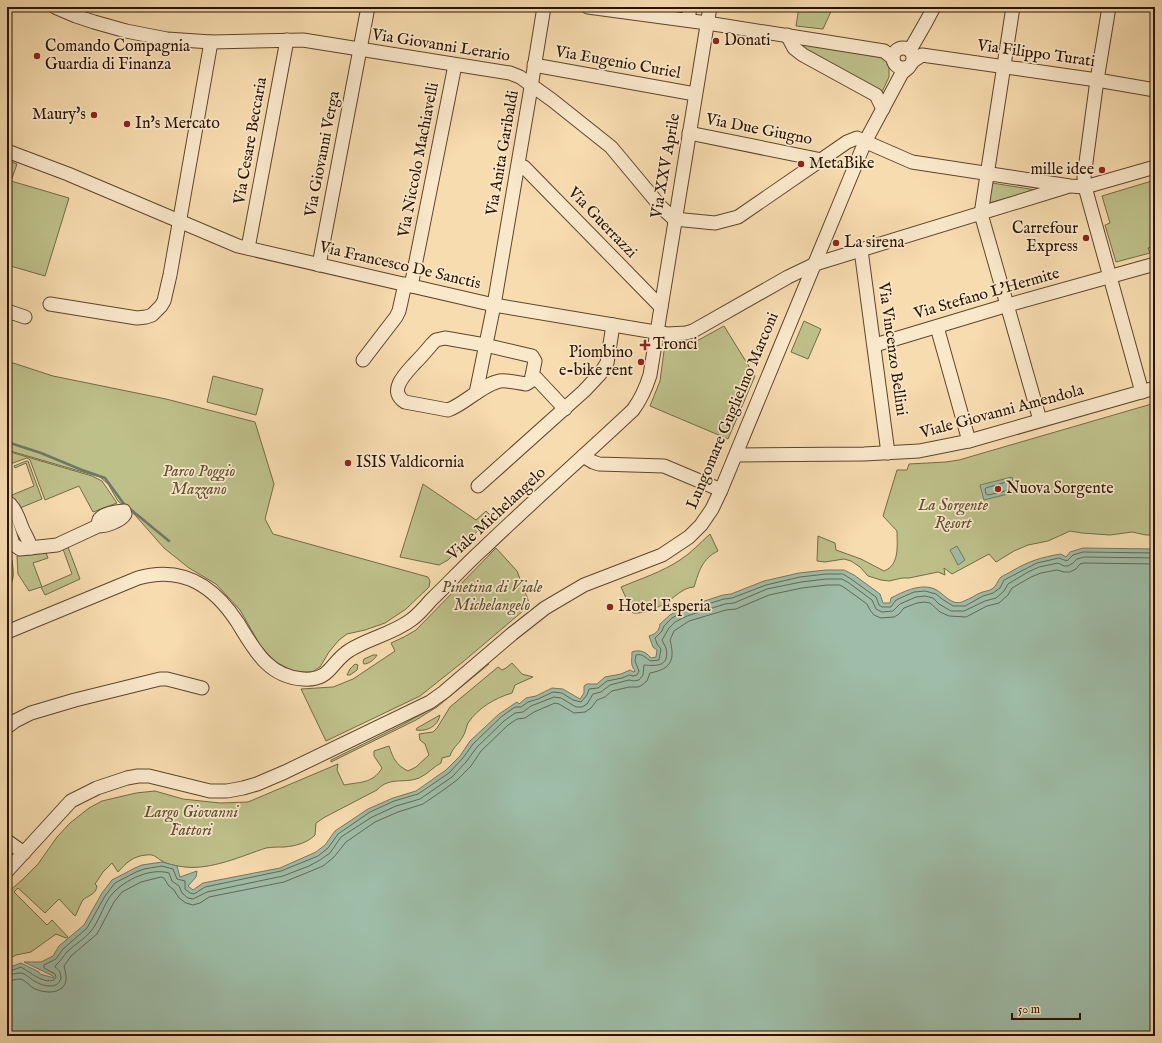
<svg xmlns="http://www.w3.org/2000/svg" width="1162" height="1043" font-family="'IM FELL English',serif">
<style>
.green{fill:#bec08a;stroke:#746a45}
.water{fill:#9ebca7;stroke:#707864}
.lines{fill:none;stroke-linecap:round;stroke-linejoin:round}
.shore{stroke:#646854;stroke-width:1}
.stream{stroke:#707864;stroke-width:2.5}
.minor-casing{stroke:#5d452c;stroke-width:15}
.minor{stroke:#fae8cb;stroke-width:13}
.poi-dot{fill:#8f2418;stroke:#fae8cb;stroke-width:1.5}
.labels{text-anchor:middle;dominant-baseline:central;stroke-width:3.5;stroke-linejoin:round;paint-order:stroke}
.poi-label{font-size:16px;fill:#2a1300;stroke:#fae8cb;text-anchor:start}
.street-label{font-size:16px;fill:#2a1300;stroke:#fae8cb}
.park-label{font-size:16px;font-style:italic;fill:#5e5030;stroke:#fae8cb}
</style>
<rect width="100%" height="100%" fill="#f7dcaf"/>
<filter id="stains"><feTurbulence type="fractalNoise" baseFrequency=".005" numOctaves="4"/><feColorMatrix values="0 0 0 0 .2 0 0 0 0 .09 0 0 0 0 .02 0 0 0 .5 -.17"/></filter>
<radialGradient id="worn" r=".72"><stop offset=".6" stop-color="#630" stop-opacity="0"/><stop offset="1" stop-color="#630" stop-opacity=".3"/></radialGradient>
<g class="green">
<polygon points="799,7 833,7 823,29 796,26"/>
<polygon points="811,43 880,55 889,64 889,77 882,92 799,45"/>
<polygon points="7,160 17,164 11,181 69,198 45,276 7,265"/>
<polygon points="1155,180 1155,246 1148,248 1150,253 1116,262 1105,225 1110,223 1102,196"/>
<polygon points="992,183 1036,190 989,203"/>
<polygon points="804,321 821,329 808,359 791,352"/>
<polygon points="724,326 755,376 728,439 650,406 660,381 664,351 668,346 676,344 687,344 695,342"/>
<polygon points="7,361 53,376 166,399 255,422 274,484 265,519 273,534 428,577 430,581 429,587 406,609 385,623 365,630 347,634 339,640 329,652 320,667 312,672 294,672 274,661 260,645 240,610 216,584 189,568 164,548 135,515 118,501 108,484 100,477 7,450"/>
<polygon points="213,376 263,389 256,415 207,402"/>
<path d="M1155,403V535H1146L1132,532L1110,535L1082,533L1070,531L1048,541L1028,545L1014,551L996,562L989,554L952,574L944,568L945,575L938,572L909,578H902L889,581L881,580L868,576L860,567L851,561L844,559L825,562L817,561L818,536L835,543L836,550L861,559L884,571C900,565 897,545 897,531L883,516L897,470H907L909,464L946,462L959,460Z"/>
<polygon points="7,451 92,476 102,481 117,503 93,512 79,486 45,500 30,460 27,458 7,465"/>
<polygon points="26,461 28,461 42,499 20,508 12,500 12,495 34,486 26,463 15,468 14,466"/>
<polygon points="423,484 476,520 486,511 492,517 448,560 439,565 400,557"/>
<path d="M710,534L718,551C702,559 699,571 694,587C683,587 673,599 664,604C655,609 642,614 633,613L621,587C640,579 662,572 680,560C691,553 700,543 710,534Z"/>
<polygon points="68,547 80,579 45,595 41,587 29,591 18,574 17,556 46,553 48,558 33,563 42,587 72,574 63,549"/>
<polygon points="496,548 517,571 530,605 464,661 420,696 326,741 301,689 333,687 353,679 395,651 391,643 404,637 416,630"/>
<path d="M7,557L12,560C13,570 16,581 7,588Z"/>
<path d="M373,655H377C375,659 369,664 364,664L363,662L364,659Z"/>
<polygon points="488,663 489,664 437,707 416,720 331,762 331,760 402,725 434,707"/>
<path d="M512,663L522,674L533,677L515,685L512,693C495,698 478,708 468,723C466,728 465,734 462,738C458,745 453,747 450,756L442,758L441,763C433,767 428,774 419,778C404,784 390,776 377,790L325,817L316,823L315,835C307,843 296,846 284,847C278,847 272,847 266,848C242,856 211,870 185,867C178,866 168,865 162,861C155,857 155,854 146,855C133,856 126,863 118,872L112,863L103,872L95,884L97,886C96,894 90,895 84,899C81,901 78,912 75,916L59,899L45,913L18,888L14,892L47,925L52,920L68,937L66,938L56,934L31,952L16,955L7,960V893L22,880L38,864L57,837L70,823L89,808L102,801L136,793L155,791L183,799L220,803L248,802L338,764L337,770L344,785C358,782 373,784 382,768L374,756V751L389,746C393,758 396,765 408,771L416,767L429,755L425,744L420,740L419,734L433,732L437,728L450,707L498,667L502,670L506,668Z"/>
<polygon points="355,664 358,665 357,670 350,675 347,675 350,669"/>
<path d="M440,715C438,726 427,732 416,730L417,728Z"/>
</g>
<g class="water">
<polygon points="1012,477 1016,492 984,500 980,485"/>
<polygon points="957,546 965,560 958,565 950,550"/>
<path d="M1083,548L1155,549V1036H7V966H13L21,963L39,972L40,974L54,978L53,976L24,962H41L53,956L59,946L84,925L102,893L112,880L135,868L142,865L162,862L177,866L180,877L197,871L196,877L188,886L193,890L203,883L280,868L316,852L325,845L335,831L368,809L393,798L416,791L446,770L460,756L470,741L499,714L517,702L519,704L526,698L536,696L552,688L563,689L580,699L584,693V686L587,684H597L605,677L621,674L630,670L634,672L635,671C630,664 632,661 632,652C640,649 646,652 651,658L656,657L657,650L653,647L649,636C655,634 659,632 660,624L670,615L683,608L723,595L731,594L764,581L799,573L826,570H844L854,575L880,594L883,603H890L891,598C903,592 918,584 932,588C943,591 951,608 964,601C970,599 975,595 980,593C984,591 989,591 992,589C997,586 997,581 1001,577C1004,575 1009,573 1012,571C1029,561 1042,557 1061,554L1066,557L1070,552Z"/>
</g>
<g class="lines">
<g class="shore">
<polygon points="1008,482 1011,487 1010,490 988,495 986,494 985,489 986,488"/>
<path d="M7,970H13L21,967C30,972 43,984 54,980L56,977L55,974L44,968V965L56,959L63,949L87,928L105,896L115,883L136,872L144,869L162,866L173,869L177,879L185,881V889L190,893L194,894L205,887L281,871L318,856L328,848L338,834L370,812L394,801L418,794L449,773L463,758L473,744L501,717L515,707H521L528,702L538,699L553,692L562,693L573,700L581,702L587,695L589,689L598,688L607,681L622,678L629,675L633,676L637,675L639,671L635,661L636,655C643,653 646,659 651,661L659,660L661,649L657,644L655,638L662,631L664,626L672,618L684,611L724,599L732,598L766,585L800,577L826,574H843L851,579L876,597L879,605L882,607H891L895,601L898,599L914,592L925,591L936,594L942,599L953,606H965L983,596L993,593L1000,588L1004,580L1037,563L1059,558L1067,561L1073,555L1083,552L1155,553"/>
<path d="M7,975C11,975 16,973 20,973C26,973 31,980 36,982C43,986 58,990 61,978C61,973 59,970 55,967L56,965C61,961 63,956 68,951C75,944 85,939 91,931C99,921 102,909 109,898C120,882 149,867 169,873L172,881L179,886L182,893L188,898L193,899L207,892L283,876L309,866L320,860L330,853L341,837L372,817L396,806L420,799L452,777L466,762L477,747L504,721L515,713L523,712L531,706L554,697L561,698L576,707H582L587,704L593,694L601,692L610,685L629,680L634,681L639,680L643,675L644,665C656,666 670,667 666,648C665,645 663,643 662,640L669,628L675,622L687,616L725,604L734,603L767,589L801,582L826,579H842L849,583L872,600L876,609L882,612L893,611L900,604L916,597L925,596L933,598L939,604L951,611H964L985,601L996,598L1004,591L1008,584L1028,572L1039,567L1058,563L1064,566H1068L1073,563L1077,559L1084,557L1155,558"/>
<path d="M7,981C11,981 16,979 20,979C25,980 29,985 33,988C41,992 55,995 63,987C68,981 66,974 64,966L71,956L97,934L114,902L122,892L141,882L161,877L164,878L168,885L174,890L179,898L186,903L193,905L200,903L209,897L284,882L311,871L323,866L334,857L346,842L375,822L398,812L423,804L442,791L457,780L471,766L481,751L508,725L517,719L525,718L534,712L555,703L559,704L574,713L585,712L591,708L597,700L605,697L612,691L629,687H638L642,685L647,681L650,673C672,669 675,659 670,640L674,631L689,621L726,610L736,609L769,595L802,588L827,585H840L845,588L867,604L870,610L874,615L881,618L894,617L899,614L904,608L917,603L925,602L930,603L940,612L949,616L966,617L987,606L999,603L1008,595L1012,588L1031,577L1041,573L1057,570L1064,572H1070L1076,569L1080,564L1084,563L1155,564"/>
</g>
<polyline class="stream" points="7,442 41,453 82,470 105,478 124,504 169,541"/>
<defs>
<g id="minor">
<polyline points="55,7 76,16 94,22 126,31 167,39 211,42 303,40 510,73 520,77 552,100 611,147 661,207 674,219 715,223 738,217 847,142 857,138 912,162 1070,186 1085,187 1155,167"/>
<polyline points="588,7 707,23 884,51 893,58"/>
<polyline points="1013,7 981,214 1040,420"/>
<polyline points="1109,7 1097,80 1084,177 1085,187 1142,392"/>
<polyline points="688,20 690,7"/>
<polyline points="787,35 794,48 803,55 876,95 883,109"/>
<circle cx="903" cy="58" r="10"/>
<polyline points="910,50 926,22 934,7"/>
<polyline points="913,61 922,55 1097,80 1155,90"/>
<polyline points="534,65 695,94"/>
<polyline points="689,133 822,160"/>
<polyline points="7,151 68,174 238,246 494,305 667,334 686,333 693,331 788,277 815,264 1066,187"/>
<polyline points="518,166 524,167 661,307"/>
<polyline points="248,248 287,40"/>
<polyline points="861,250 888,453"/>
<polyline points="319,265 368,7"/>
<polyline points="411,286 455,65"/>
<polyline points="50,304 137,318 146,317 152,315 161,306 164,301 170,275 211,42"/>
<polyline points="7,311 25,317"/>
<polyline points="937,327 969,441"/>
<path d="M445,338L485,345L532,356L535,361L531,381L526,384C518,383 508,380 500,381C483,384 465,404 448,410L405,402C387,391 406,373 415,363C421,357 427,350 432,344L436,340Z"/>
<polyline points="875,345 1008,305 1155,264"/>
<polyline points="363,360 396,317 399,311 405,284"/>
<polyline points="532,376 536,378 565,409"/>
<polyline points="476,393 494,305 530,93 544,7"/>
<polyline points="736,455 864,454 919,451 969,441 1155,388"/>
<polyline points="583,456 593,462 599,464 664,466 721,490"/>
<polyline points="478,486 584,391 600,374 607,363 613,325"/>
<path d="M7,503L10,504C17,511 19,521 23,530C26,536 29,541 31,548"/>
<path d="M7,525L13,544L20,549L57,545L98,526C106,526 121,521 125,514L124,511C118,511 101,514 99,520C98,522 99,524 98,526"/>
<path d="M7,632L138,578C183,565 214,586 238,623C254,649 268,677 303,679C331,681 330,662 350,650C369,638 392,634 411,620C418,615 425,607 431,600C449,583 466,564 484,548C533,501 584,456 633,410C641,399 646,388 650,375L710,7"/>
<polyline points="7,727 15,721 31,713 75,700 160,679 167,679 202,688"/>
<polyline points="7,841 24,853"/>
<polyline points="7,871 71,801 97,788 127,778 138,776 149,776 210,791 227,791 243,788 257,784 285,772 430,702 444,692 512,634 545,608 584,585 662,555 689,537 701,525 712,509 721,490 865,142 902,73 909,67"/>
</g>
</defs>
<use href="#minor" class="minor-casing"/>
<use href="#minor" class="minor"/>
</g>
<g class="poi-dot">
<circle cx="716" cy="41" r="4"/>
<circle cx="37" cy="56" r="4"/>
<circle cx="94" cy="115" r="4"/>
<circle cx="127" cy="124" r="4"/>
<circle cx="801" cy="164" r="4"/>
<circle cx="1102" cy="170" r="4"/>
<circle cx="1086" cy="238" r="4"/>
<circle cx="836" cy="243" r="4"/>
<path d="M643 339h4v4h4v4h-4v4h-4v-4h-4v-4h4z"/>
<circle cx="641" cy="362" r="4"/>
<circle cx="348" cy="463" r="4"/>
<circle cx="998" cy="489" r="4"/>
<circle cx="610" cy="607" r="4"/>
</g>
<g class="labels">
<g class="poi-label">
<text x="724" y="41">Donati</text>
<text x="45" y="47">Comando Compagnia<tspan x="45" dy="18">Guardia di Finanza</tspan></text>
<text x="86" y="115" text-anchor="end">Maury's</text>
<text x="135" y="124">In's Mercato</text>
<text x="809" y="164">MetaBike</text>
<text x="1094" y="170" text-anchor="end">mille idee</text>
<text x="1078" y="229" text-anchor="end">Carrefour<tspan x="1078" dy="18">Express</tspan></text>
<text x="844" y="243">La sirena</text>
<text x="653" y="345">Tronci</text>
<text x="633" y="353" text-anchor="end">Piombino<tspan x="633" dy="18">e-bike rent</tspan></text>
<text x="356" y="463">ISIS Valdicornia</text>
<text x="1006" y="489">Nuova Sorgente</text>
<text x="618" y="607">Hotel Esperia</text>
</g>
<g class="street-label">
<text transform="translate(441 46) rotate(9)">Via Giovanni Lerario</text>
<text transform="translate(1036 54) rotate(8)">Via Filippo Turati</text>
<text transform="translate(618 63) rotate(10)">Via Eugenio Curiel</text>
<text transform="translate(759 130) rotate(11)">Via Due Giugno</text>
<text transform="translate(251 141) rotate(-80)">Via Cesare Beccaria</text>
<text transform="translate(503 153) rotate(-80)">Via Anita Garibaldi</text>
<text transform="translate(323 154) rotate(-79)">Via Giovanni Verga</text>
<text transform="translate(419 160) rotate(-79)">Via Niccolo Machiavelli</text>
<text transform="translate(666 166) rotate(-80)">Via XXV Aprile</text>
<text transform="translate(602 223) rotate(46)">Via Guerrazzi</text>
<text transform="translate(400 266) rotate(13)">Via Francesco De Sanctis</text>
<text transform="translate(987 294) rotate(-16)">Via Stefano L'Hermite</text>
<text transform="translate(892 349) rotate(82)">Via Vincenzo Bellini</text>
<text transform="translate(733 411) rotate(-67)">Lungomare Guglielmo Marconi</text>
<text transform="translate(1002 412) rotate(-15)">Viale Giovanni Amendola</text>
<text transform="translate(497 514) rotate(-43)">Viale Michelangelo</text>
</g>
<g class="park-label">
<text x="199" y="472">Parco Poggio<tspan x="199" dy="18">Mazzano</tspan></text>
<text x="953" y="506">La Sorgente<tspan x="953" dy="18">Resort</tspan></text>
<text x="492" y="588">Pinetina di Viale<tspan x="492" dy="18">Michelangelo</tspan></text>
<text x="191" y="813">Largo Giovanni<tspan x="191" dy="18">Fattori</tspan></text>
</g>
</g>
<rect width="1162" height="1043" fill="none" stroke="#f7dcaf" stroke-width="24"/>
<rect x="8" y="8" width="1146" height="1027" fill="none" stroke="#2a1300" stroke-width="2"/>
<rect x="12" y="12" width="1138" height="1019" fill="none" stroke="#2a1300"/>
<path d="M1012 1013v6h68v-6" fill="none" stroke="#2a1300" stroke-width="2"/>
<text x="1018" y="1013" font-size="12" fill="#2a1300" stroke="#fae8cb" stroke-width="3" paint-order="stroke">50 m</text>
<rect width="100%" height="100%" filter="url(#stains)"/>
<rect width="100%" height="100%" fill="url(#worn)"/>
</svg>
